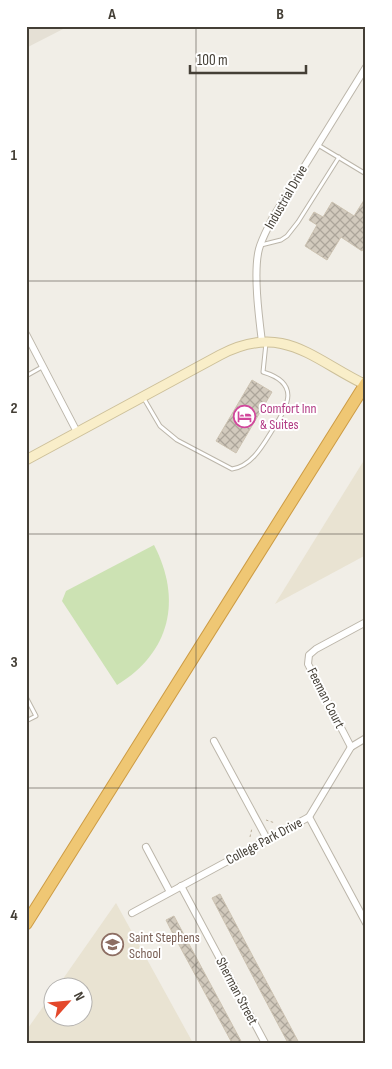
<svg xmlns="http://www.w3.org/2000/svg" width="392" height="1069" font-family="'Sofia Sans Condensed',sans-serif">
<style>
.residential{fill:#e5e0d5}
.education{fill:#e9e3d2}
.pitch{fill:#cce2b3}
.building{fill:url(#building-cross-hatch);stroke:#ccc2b1}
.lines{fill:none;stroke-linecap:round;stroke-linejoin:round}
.lane-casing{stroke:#bcb6aa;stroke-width:5}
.street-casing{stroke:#bcb6aa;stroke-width:8}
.secondary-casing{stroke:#cdc09a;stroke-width:11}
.highway-casing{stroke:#cd9c45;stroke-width:13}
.path{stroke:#bcb19d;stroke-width:1;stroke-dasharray:2.5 2.5;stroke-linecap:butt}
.lane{stroke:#fff;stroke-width:3}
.street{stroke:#fff;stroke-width:6}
.secondary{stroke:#f9eec9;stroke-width:9}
.highway{stroke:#efc774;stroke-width:11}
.grid{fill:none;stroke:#443f36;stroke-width:1;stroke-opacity:0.55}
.labels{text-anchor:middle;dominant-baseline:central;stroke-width:4;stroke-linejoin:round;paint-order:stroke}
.street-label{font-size:14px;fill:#443f36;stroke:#fff}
.hotel-label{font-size:14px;fill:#b23c85;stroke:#fff;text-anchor:start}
.education-label{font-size:14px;fill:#785e54;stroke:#fff;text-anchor:start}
.neatline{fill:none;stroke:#443f36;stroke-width:2}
.grid-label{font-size:16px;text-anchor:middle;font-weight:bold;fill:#443f36}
</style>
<defs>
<pattern id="building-cross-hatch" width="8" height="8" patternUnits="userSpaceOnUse" patternTransform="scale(1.25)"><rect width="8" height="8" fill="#d2cabd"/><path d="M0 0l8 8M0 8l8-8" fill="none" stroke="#aca59a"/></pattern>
</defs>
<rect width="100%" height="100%" fill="#f1eee7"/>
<polygon class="residential" points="26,26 69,26 26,48"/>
<g class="education">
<polygon points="366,457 366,555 275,604"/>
<polygon points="116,903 193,1043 26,1043 26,1031 52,994 52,1016 82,1016 82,986 58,986"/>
</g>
<path class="pitch" d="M154,545C182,599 171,652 117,685L62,601L66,591Z"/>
<g class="building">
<polygon points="366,197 366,244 362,251 341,237 327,260 305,246 317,225 309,220 314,212 323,217 332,202 354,216"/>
<polygon points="252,380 272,392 236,453 216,441"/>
<polygon points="220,894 250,951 299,1043 288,1043 261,992 212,898"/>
<polygon points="174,916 182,931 242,1043 232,1043 171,930 166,920"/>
</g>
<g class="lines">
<defs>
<g id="lane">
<polyline points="318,145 366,174"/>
<polyline points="261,245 281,240 287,236 298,222 339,157"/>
<polyline points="26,376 42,367"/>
<path d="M143,397L160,426L177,440L232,469C252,466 263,445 273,429C289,405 300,383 263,372L266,343"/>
<polyline points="26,697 36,716 26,721"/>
</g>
<g id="street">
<polyline points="26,334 77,432"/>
<path d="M262,342C259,318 253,272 259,249C262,238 268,228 273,217L366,67"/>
<polyline points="214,741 267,839"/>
<polyline points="351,747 308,664 309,655 316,649 366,622"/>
<polyline points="309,817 366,923"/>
<polyline points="146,847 170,892"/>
<polyline points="181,886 265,1043"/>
<polyline points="132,913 309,817 351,747 366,738"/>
</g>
<path id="secondary" d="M26,460L220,355C283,322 312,359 366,385"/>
<polyline id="highway" points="26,924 366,383"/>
</defs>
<use href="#lane" class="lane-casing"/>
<use href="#street" class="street-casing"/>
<use href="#secondary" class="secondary-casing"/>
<use href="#highway" class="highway-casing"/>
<g class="path">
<polyline points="266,820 275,823"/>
<polyline points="250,837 252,828"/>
</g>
<use href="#lane" class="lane"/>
<use href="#street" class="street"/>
<use href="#secondary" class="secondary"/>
<use href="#highway" class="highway"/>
</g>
<path class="grid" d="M196,26V1043M26,281H366M26,534H366M26,788H366"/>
<defs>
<symbol id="hotel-ring" viewBox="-11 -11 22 22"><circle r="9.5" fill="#fff" stroke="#d1479c" stroke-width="1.5"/><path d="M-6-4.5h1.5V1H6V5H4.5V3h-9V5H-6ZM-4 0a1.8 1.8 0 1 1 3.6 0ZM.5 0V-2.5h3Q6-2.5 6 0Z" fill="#d1479c"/></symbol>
<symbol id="school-ring" viewBox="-11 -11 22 22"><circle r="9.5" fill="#fff" stroke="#8d6e63" stroke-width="1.5"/><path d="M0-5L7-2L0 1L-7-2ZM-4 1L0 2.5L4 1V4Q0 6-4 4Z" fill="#8d6e63"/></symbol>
</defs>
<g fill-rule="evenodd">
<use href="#hotel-ring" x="232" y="404" width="25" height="25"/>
<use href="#school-ring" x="100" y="932" width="25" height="25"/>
</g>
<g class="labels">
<g class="street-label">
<text transform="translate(286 197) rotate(-60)">Industrial Drive</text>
<text transform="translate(326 698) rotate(63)">Feeman Court</text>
<text transform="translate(264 841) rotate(-28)">College Park Drive</text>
<text transform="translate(237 991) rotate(62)">Sherman Street</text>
</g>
<g class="hotel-label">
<text x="260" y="408">Comfort Inn<tspan x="260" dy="16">&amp; Suites</tspan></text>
</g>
<g class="education-label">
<text x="129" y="937">Saint Stephens<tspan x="129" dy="16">School</tspan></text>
</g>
</g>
<rect width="392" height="1069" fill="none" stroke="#ffffff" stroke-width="55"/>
<g transform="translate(68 1002) rotate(63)"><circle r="24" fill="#ffffff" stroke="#b4b2af"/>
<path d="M0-4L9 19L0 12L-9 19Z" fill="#e4482b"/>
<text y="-8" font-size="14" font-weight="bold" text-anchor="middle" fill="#443f36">N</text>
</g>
<path d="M190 65v8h116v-8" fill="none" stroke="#443f36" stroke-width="2.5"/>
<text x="197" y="65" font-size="15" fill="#443f36" stroke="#ffffff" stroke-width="4" paint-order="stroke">100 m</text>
<rect x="28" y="28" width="336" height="1014" class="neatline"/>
<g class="grid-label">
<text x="112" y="19">A</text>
<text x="280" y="19">B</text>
<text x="14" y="160">1</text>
<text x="14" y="413">2</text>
<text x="14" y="667">3</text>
<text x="14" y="920">4</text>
</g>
</svg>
